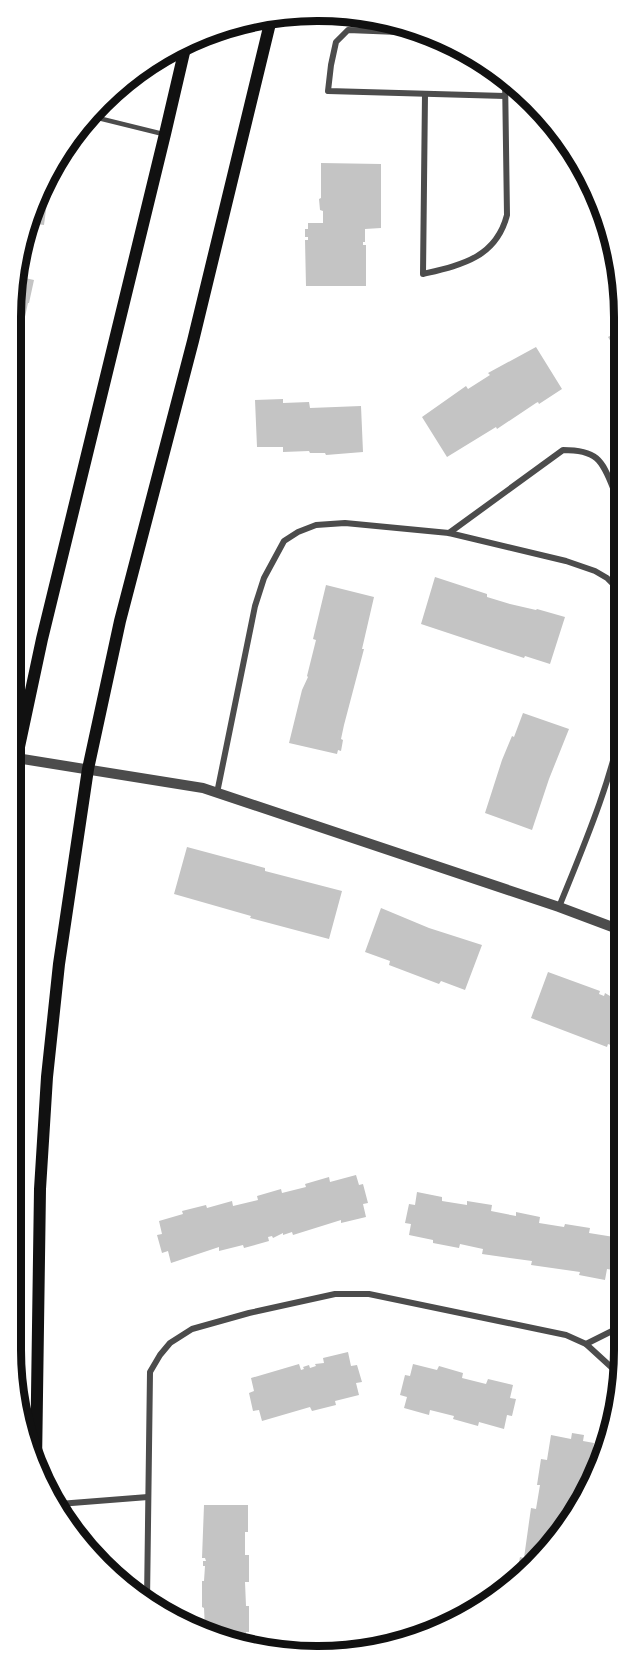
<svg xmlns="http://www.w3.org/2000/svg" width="635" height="1667" font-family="'PT Sans Narrow',sans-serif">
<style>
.building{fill:#c4c4c4}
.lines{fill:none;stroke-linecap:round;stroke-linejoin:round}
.service{stroke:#4c4c4c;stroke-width:4.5}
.minor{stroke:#4c4c4c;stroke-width:6}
.tertiary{stroke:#4c4c4c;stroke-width:10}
.secondary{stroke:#111;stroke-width:12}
.rim{fill:none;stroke:#111;stroke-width:8}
</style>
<rect width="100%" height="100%" fill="#fff"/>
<g class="building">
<polygon points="321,163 381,164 381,228 365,229 365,242 363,242 363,245 366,245 366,286 306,286 305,240 308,240 308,237 305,237 305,229 308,229 308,223 323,223 323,211 320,210 319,199 321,198"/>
<polygon points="50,180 44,225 28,223"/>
<polygon points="16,276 34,280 29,303 28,303 23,326 20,325 14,348 17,349 12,372 21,374 11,407 10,317"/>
<polygon points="622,329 622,360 608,337"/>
<polygon points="536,347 562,389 539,404 538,402 536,403 497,429 496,427 447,457 422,417 466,386 468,389 490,375 488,373"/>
<polygon points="283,399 283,403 309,402 310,408 361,406 363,452 326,455 325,453 310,453 309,451 283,452 283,447 257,447 255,400"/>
<polygon points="435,577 487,594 487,597 510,604 536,610 537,609 565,617 550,664 525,656 524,658 421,624"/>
<polygon points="326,585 374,597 362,649 364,649 344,725 341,739 343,740 341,751 338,750 337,754 289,743 302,690 308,677 307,676 316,640 313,639"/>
<polygon points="523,713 569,729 549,779 532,830 485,813 502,760 512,736 514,737"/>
<polygon points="187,847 265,868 265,871 342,891 329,939 250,918 251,916 174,894"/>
<polygon points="381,908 429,928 482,945 465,990 441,981 439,984 389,965 390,961 365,952"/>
<polygon points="548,972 600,991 599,994 604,996 605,993 615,999 616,997 624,999 624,1050 608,1044 607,1047 531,1018"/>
<polygon points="356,1175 359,1185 363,1184 368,1203 363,1204 366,1217 341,1223 341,1220 293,1235 292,1232 283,1235 283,1233 273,1238 272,1236 268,1237 269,1241 244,1248 243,1245 219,1251 219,1247 171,1263 168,1251 162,1253 157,1235 162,1234 159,1221 183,1214 182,1211 206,1205 207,1208 232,1201 233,1206 258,1200 257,1196 281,1189 282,1193 306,1187 305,1184 329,1177 330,1182"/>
<polygon points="417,1192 442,1197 442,1201 467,1205 467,1201 492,1205 491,1211 516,1216 516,1212 540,1217 539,1223 564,1227 565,1224 590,1228 589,1233 614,1237 611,1251 616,1252 613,1270 607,1269 605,1280 579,1275 580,1272 531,1265 532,1261 482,1254 483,1249 460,1244 459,1248 433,1243 433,1240 409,1235 411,1224 405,1223 409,1204 415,1205"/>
<polygon points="348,1352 351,1366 357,1365 362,1382 356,1383 359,1395 335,1401 336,1405 312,1411 310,1407 262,1421 259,1410 253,1411 249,1393 254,1391 251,1378 299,1364 301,1370 304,1369 303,1367 309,1365 310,1368 316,1366 315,1364 324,1363 323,1358"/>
<polygon points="413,1364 437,1370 439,1366 463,1373 462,1378 486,1384 488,1379 513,1385 510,1398 516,1399 512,1416 507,1415 504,1429 479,1422 478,1426 453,1419 454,1416 430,1410 429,1415 404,1408 407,1397 400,1395 405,1375 410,1376"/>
<polygon points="572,1433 584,1435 583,1441 594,1443 589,1470 586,1469 583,1493 561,1536 516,1578 520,1557 524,1558 531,1508 536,1509 540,1485 537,1485 541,1459 547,1460 551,1435 571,1439"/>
<polygon points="204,1505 248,1505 248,1532 245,1532 245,1555 249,1555 249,1582 245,1582 246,1606 249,1606 249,1632 246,1632 246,1643 205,1629 204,1608 202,1607 202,1581 204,1581 205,1566 203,1566 203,1561 206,1561 205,1558 202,1558"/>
</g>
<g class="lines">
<polyline class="service" points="90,116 163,134"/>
<g class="minor">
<polyline points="423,33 348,30 336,42 331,65 328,91 505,96"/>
<path d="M425,94L423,274C461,265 496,258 507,215L505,77"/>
<path d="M449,533L563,450C596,450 602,459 613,488C617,499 621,509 622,520"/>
<polyline points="615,586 623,564"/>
<polyline points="217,793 255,606 264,578 284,541 298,532 316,525 345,523 449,533 566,561 595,571 607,578 616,587 623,604"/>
<path d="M559,907C582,850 613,778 623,717"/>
<polyline points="586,1344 616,1329 624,1321"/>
<polyline points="59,1504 148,1497"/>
<polyline points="147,1601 150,1372 160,1355 170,1343 192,1329 249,1313 335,1294 369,1294 566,1335 586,1344 621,1376"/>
</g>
<polyline class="tertiary" points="10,757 203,788 559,907 623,931"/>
<g class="secondary">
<polyline points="10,789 42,639 165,134 186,44"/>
<polyline points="36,1464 40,1189 47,1077 59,964 88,769 120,621 193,341 272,15"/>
</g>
</g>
<path d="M0 0H635V1667H0ZM317 21H318A296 296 0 0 1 614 317V1350A296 296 0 0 1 318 1646H317A296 296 0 0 1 21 1350V317A296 296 0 0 1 317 21Z" fill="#fff" fill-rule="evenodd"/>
<path class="rim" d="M317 21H318A296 296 0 0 1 614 317V1350A296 296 0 0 1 318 1646H317A296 296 0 0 1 21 1350V317A296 296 0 0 1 317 21Z"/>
</svg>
